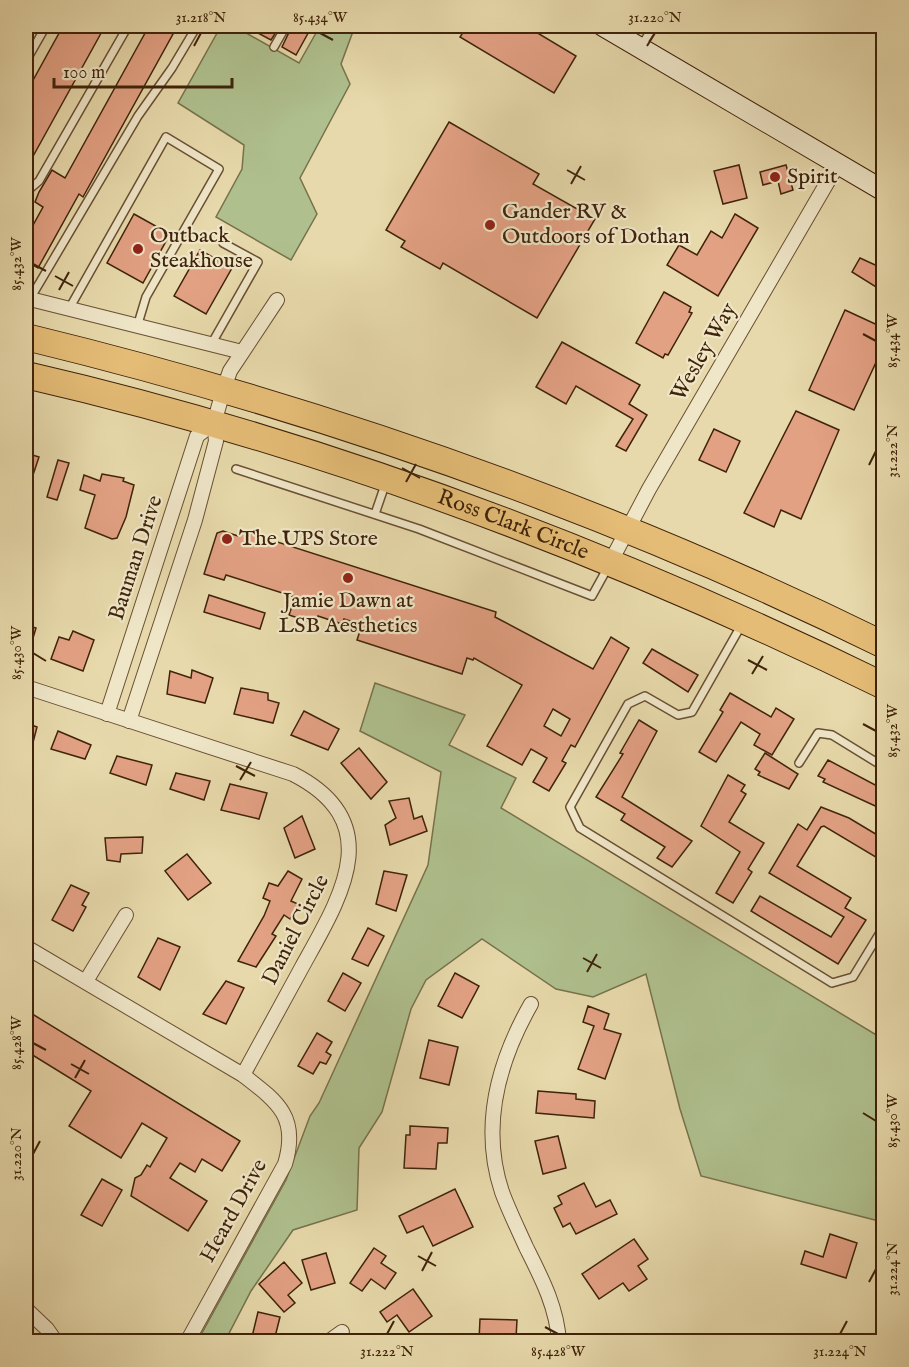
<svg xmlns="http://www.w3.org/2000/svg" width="909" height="1367" font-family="'IM FELL English',serif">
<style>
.green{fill:#afc08e;stroke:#77724c;stroke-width:1.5}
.building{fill:#e3a184;stroke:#3f230a;stroke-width:1.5;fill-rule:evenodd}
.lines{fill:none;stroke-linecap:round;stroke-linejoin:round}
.lane-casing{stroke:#695032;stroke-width:10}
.street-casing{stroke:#695032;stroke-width:16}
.secondary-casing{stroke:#3f230a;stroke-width:22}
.highway-casing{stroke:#3f230a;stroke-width:28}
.lane{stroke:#efe6c8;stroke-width:7}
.street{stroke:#efe6c8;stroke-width:14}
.secondary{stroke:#efe6c8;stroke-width:20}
.highway{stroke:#e4bc76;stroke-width:26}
.ticks{fill:none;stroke:#3f230a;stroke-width:2}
.poi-dot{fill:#8f2418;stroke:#efe6c8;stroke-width:2}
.labels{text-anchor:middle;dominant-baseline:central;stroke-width:4.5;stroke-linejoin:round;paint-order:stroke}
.poi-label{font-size:22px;fill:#3f230a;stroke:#efe6c8;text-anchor:start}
.street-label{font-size:22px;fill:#3f230a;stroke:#efe6c8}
.neatline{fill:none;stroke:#3f230a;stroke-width:2}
.ticks-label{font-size:15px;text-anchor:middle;fill:#3f230a}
</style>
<rect width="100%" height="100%" fill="#e7d9ab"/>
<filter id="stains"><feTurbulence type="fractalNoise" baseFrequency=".00333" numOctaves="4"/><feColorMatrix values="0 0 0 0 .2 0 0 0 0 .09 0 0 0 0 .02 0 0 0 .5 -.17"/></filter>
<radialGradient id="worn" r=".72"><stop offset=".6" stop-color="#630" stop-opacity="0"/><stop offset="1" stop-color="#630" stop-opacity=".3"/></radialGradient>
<g class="green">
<polygon points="221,26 234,26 299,63 320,26 355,26 341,64 350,84 300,178 317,214 291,260 216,217 242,169 244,145 178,103"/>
<polygon points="375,683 465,715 449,745 516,778 501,808 883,1039 883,1222 701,1176 680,1109 646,974 593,997 556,989 482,939 426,980 411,1009 382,1112 359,1148 357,1210 293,1230 251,1291 225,1341 197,1342 286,1180 310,1116 319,1103 428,865 441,772 360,731"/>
</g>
<g class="building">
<polygon points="63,26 105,26 26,169 26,93"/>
<polygon points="149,26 158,26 173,34 83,197 79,194 38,268 26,261 26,238 43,207 35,202 39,192 52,170 65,178"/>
<polygon points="245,26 280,26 271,40"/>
<polygon points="292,26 312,26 296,55 282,47"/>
<polygon points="467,26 526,26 576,56 554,93 460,37"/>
<polygon points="449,122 539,174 533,184 595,219 537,318 443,263 440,269 401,247 405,241 386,230"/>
<polygon points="739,165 747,198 723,204 714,171"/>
<polygon points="786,165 793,190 781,194 778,181 763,185 760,172"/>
<polygon points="134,214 170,234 143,283 107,263"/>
<polygon points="735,214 758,228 718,296 667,265 679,245 697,255 711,231 722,238"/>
<polygon points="200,250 232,268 206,314 174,296"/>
<polygon points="860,258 884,269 884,292 852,272"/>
<polygon points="664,292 691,307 689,312 692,313 668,355 665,354 663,358 636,343"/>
<polygon points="845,310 884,328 884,345 854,410 809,390"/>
<polygon points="562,342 640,385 629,404 647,415 626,451 616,446 633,419 576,386 566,404 536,387"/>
<polygon points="796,411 839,430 801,519 781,510 774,527 744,513"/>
<polygon points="714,429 740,441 726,472 699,460"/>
<polygon points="26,453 39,457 27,493 26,493"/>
<polygon points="58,460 69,463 57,500 47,497"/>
<polygon points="102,474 124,478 123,481 134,485 126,517 117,538 112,539 85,528 95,495 80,490 84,475 100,481"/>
<path d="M240,530L496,612L495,617L593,669L611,637L629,648L575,747L571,745L562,761L566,763L549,791L533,782L547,758L531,749L522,765L487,746L522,685L474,658L473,660L467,658L462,674L357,640L362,625L344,619L342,624L318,616L316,624L289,615L295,597L226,575L224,580L204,574L217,533L223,531L238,536ZM553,709L570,719L561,736L544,726Z"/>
<polygon points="209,595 265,613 260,629 204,612"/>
<polygon points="26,625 36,628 28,655 26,655"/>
<polygon points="73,631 94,640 83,671 51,659 59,637 69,640"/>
<polygon points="652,649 698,675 688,692 643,663"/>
<polygon points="192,670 213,678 205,703 167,694 170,671 191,678"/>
<polygon points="241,688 268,693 268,700 279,703 273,723 234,714"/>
<polygon points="730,693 771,717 776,708 794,719 772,755 754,745 760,734 741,722 716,762 699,752 723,712 720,710"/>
<polygon points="304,711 339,729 328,750 291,735"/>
<polygon points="639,720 657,731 622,797 692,841 672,867 657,858 665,847 621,820 625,814 596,797 623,754 620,753"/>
<polygon points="26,723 37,727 29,758 26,757"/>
<polygon points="58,731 91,745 85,759 51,749"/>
<polygon points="359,748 387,782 371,799 341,763"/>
<polygon points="765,753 798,774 789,789 758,775 760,772 755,769"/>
<polygon points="117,756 152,765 146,785 110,773"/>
<polygon points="828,760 877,786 884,774 884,810 823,782 825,779 818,776"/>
<polygon points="176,773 210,781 204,800 170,789"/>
<polygon points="728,775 745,785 741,791 746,794 729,822 764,843 748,869 752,872 733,903 716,893 740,852 701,826"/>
<polygon points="230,784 267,793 259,819 221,810"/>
<polygon points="409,798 414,819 422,816 427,831 390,845 385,825 396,818 389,801"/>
<polygon points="821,807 849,818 884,839 884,862 824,826 821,827 797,866 851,898 845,908 866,920 838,964 751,911 760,896 831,937 844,917 769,873 798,824 807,830"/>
<polygon points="302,816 315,849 295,858 284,828"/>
<polygon points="143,837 142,853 121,854 120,862 107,860 105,838"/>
<polygon points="187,854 211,883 188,900 165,871"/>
<polygon points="288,871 302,879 291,901 298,904 290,919 284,915 272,934 276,936 256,967 238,961 264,916 270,901 263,898 269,883 278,886"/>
<polygon points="384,871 407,875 396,911 376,904"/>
<polygon points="71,885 89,893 82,905 86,907 73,931 52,920"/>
<polygon points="368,928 384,936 368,966 352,959"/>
<polygon points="158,938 180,947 160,990 138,977"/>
<polygon points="343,973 361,983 345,1011 328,1001"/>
<polygon points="455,973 479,986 462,1018 438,1006"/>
<polygon points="226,981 244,988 226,1024 203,1014"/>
<polygon points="588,1006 609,1014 604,1029 621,1034 605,1079 578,1069 594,1026 583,1022"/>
<polygon points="29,1012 240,1141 222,1171 202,1159 195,1172 180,1163 170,1178 207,1201 188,1231 131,1196 135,1178 141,1175 147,1165 150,1167 167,1138 142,1123 121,1158 69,1126 91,1091 26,1051 26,1017"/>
<polygon points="317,1033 332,1042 326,1052 331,1055 326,1064 320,1062 313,1074 298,1066"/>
<polygon points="429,1040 458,1047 449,1085 420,1078"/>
<polygon points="538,1091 576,1094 576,1099 595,1101 594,1118 536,1113"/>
<polygon points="410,1126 448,1128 447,1143 438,1143 436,1169 404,1168 406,1135 410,1135"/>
<polygon points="558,1136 566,1168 543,1174 535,1141"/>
<polygon points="102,1179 122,1190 102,1226 81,1215"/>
<polygon points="584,1183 596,1207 610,1200 617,1214 576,1234 570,1223 563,1227 554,1208 562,1204 558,1196"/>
<polygon points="455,1189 473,1227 433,1246 423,1226 407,1233 399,1216"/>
<polygon points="830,1234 857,1243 846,1278 801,1264 805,1251 823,1257"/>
<polygon points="634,1239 648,1259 638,1266 647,1279 629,1291 623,1283 599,1299 582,1274"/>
<polygon points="374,1248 386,1256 381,1263 396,1273 385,1289 371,1279 362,1291 350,1283"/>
<polygon points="326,1253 335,1283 311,1290 302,1260"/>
<polygon points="284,1262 302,1283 288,1295 295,1303 284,1312 259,1284"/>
<polygon points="413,1289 432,1316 409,1332 397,1315 387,1322 380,1312"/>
<polygon points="258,1312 280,1317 274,1341 251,1341"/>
<polygon points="480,1319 517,1320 516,1338 510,1338 510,1341 479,1341"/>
</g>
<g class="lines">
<defs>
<g id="lane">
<polyline points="641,46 654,26"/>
<polyline points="274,47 286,26"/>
<polyline points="26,61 46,26"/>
<polyline points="26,192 39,181 128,26"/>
<polyline points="30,299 138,116 172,68 197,26"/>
<polyline points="69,309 166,137 219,169 146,297 137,327"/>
<polyline points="212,343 258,262 223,243"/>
<polyline points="236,469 419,529 592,596 608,567"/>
<polyline points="375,514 386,482"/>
<polyline points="742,624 692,712 678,715 645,696 628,704 570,807 580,828 832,983 853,977 884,926"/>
<polyline points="799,763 818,733 832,735 884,767"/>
</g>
<g id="street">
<polyline points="26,298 242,352"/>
<polyline points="610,563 649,489 838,164"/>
<path d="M26,687L293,774C389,823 340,898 302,967C282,1003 263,1039 243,1075"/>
<polyline points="107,714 197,436 214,423"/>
<polyline points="129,721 195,520 216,441 214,423 224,388 230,371 277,300"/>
<path d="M26,947L243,1075C278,1102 299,1117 285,1164L187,1342"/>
<polyline points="86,981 126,915"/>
<path d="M531,1004C498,1062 480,1126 502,1192C509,1211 518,1229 526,1247C541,1277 557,1307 559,1342"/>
<polyline points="26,1309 47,1329 56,1342"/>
<polyline points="328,1342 342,1332"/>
<polyline points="882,1342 884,1334"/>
</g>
<polyline id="secondary" points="603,26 884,191"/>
<g id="highway">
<path d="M26,337C322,409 610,510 884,645"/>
<path id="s1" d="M26,375C322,443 610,552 884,686"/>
</g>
</defs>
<use href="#lane" class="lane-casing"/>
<use href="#street" class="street-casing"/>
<use href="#secondary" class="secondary-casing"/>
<use href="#highway" class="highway-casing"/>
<use href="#lane" class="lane"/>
<use href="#street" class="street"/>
<use href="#secondary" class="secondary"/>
<use href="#highway" class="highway"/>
</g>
<path class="ticks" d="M320,33L333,40M194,46L201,33M647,46L655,33M567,170L585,180M571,184L581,166M33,264L46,271M55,276L73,286M59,290L69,272M863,334L876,341M869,465L876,451M402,468L420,478M406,482L416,464M33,653L46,661M748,660L767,670M752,674L763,656M863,724L876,731M236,766L255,776M240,780L251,762M583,958L601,968M587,972L597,954M33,1043L46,1050M71,1064L89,1074M75,1078L85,1060M863,1113L876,1121M33,1154L40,1141M418,1256L436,1266M422,1271L432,1252M869,1282L876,1269M545,1327L558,1334M387,1334L394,1321M840,1334L847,1321"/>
<g class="poi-dot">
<circle cx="775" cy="177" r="6"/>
<circle cx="490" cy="225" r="6"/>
<circle cx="138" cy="249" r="6"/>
<circle cx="227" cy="539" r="6"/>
<circle cx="348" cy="578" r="6"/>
</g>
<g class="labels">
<g class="poi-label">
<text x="787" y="177">Spirit</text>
<text x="502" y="212">Gander RV &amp;<tspan x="502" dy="25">Outdoors of Dothan</tspan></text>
<text x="150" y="236">Outback<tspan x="150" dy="25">Steakhouse</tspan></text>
<text x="239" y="539">The UPS Store</text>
<text x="348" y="601" text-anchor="middle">Jamie Dawn at<tspan x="348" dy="25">LSB Aesthetics</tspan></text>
</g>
<g class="street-label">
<text transform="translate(704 352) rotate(-60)">Wesley Way</text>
<text stroke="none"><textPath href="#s1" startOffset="510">Ross Clark Circle</textPath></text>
<text transform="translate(136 558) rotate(-72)">Bauman Drive</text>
<text transform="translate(296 930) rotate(-63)">Daniel Circle</text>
<text transform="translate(234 1211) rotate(-61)">Heard Drive</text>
</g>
</g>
<rect width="909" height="1367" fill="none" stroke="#e7d9ab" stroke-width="66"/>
<path d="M54 78v9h178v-9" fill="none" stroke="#3f230a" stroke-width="3"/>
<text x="63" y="78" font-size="18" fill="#3f230a" stroke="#efe6c8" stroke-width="4.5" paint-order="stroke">100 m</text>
<rect x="33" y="33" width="843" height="1301" class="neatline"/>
<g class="ticks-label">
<text x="201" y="22">31.218°N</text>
<text x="320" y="22">85.434°W</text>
<text x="655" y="22">31.220°N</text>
<text transform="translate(16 264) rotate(-90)" y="5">85.432°W</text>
<text transform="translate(892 341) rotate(-90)" y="5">85.434°W</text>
<text transform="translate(892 451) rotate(-90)" y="5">31.222°N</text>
<text transform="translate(16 653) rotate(-90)" y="5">85.430°W</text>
<text transform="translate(892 731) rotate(-90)" y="5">85.432°W</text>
<text transform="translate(16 1043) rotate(-90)" y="5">85.428°W</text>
<text transform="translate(892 1121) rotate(-90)" y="5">85.430°W</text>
<text transform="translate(16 1154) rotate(-90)" y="5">31.220°N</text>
<text transform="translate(892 1269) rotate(-90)" y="5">31.224°N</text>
<text x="387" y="1356">31.222°N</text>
<text x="558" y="1356">85.428°W</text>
<text x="840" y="1356">31.224°N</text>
</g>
<rect width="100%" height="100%" filter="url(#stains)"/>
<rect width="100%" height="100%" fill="url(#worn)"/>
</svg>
